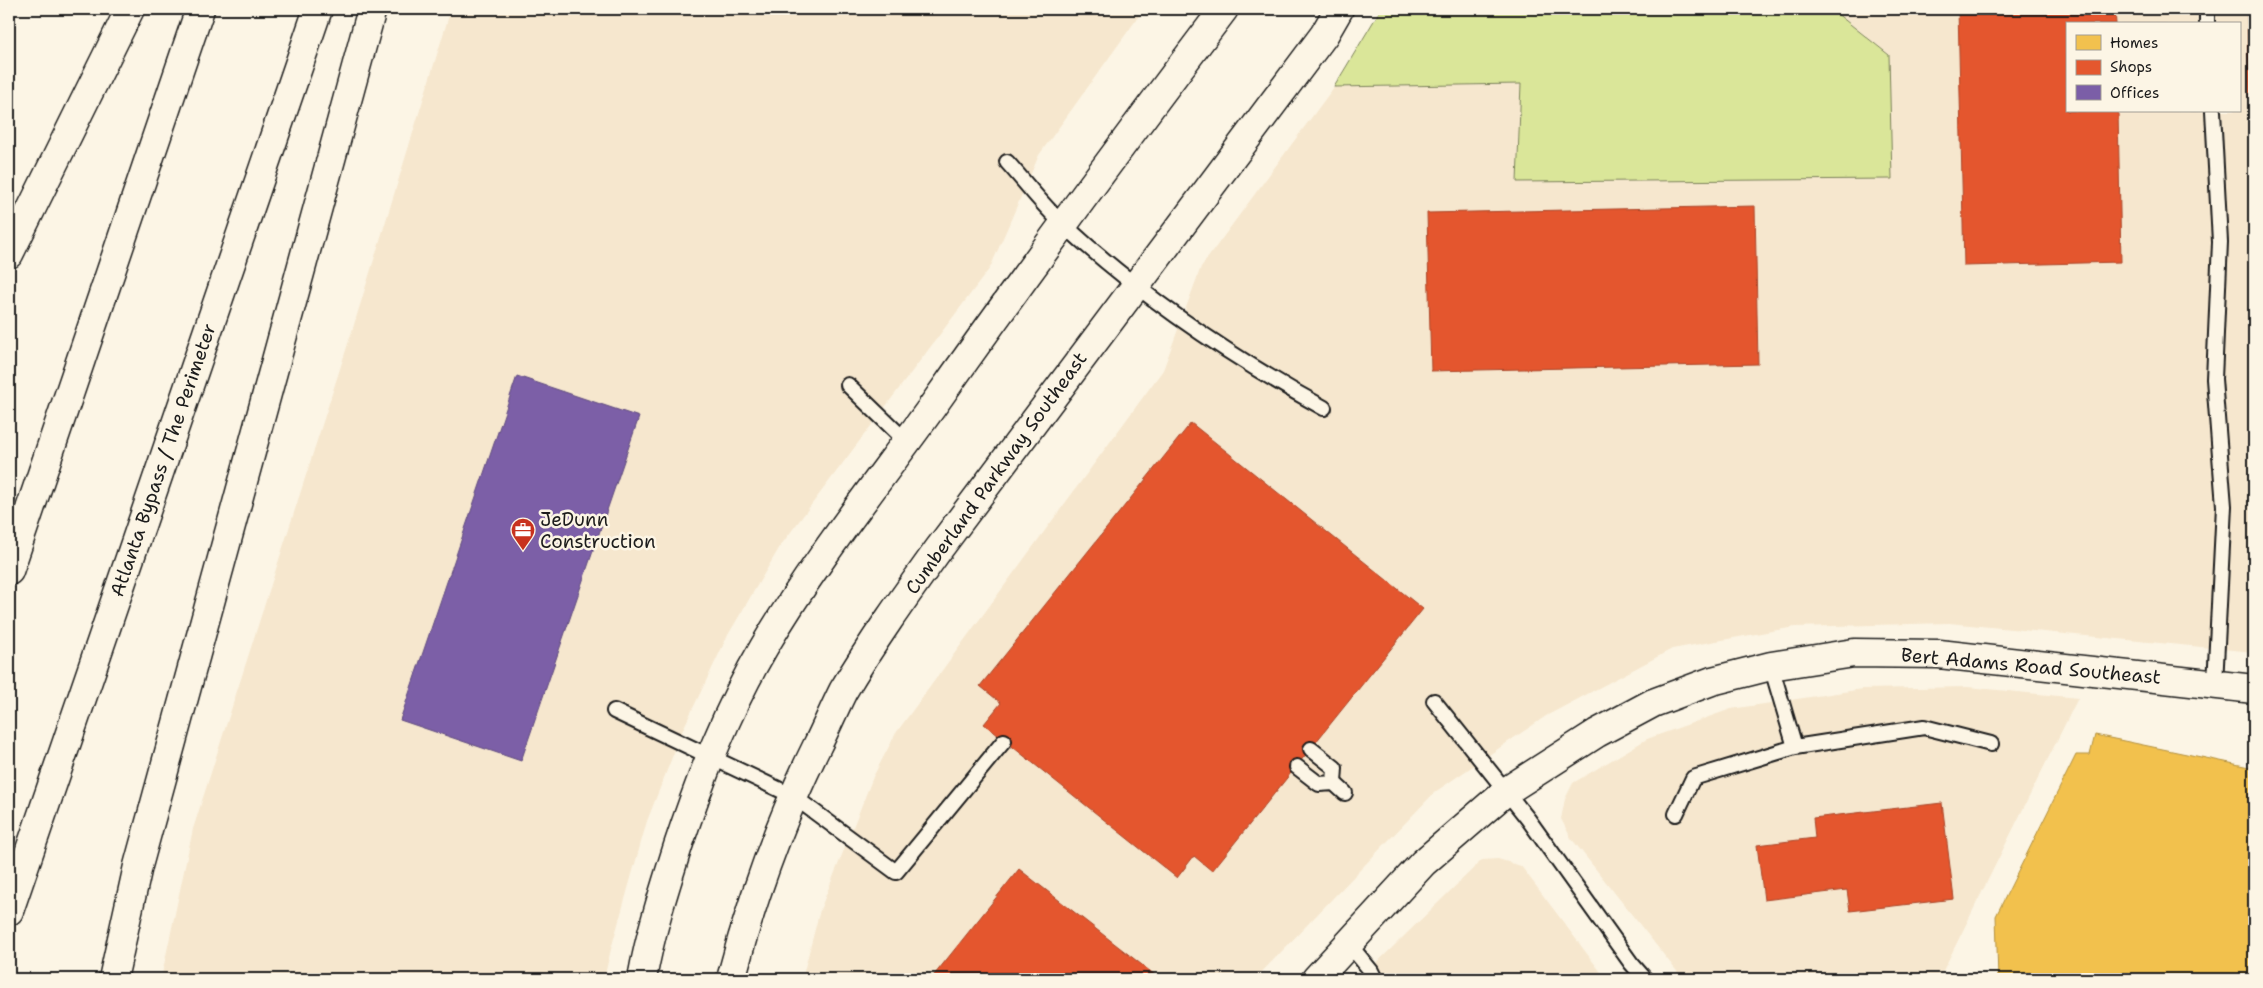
<svg xmlns="http://www.w3.org/2000/svg" width="2263" height="988" font-family="'Shantell Sans',sans-serif">
<style>
.built{fill:#f6e7ce;fill-rule:evenodd}
.green{fill:#dae699;stroke:#7b815a}
.homes{fill:#f2c14e;stroke:#b2903f}
.shops{fill:#e4572e;stroke:#a84529}
.offices{fill:#7b5ea7;stroke:#5e4a7d}
.lines{fill:none;stroke-linecap:round;stroke-linejoin:round}
.service-casing{stroke:#1c1c1c;stroke-width:18}
.minor-casing{stroke:#1c1c1c;stroke-width:31}
.secondary-casing{stroke:#1c1c1c;stroke-width:31}
.motorway-casing{stroke:#1c1c1c;stroke-width:31}
.service{stroke:#fcf5e5;stroke-width:14}
.minor{stroke:#fcf5e5;stroke-width:28}
.secondary{stroke:#fcf5e5;stroke-width:28}
.motorway{stroke:#fcf5e5;stroke-width:28}
.labels{text-anchor:middle;dominant-baseline:central;stroke-width:5;stroke-linejoin:round;paint-order:stroke}
.street-label{font-size:19px;fill:#1c1c1c;stroke:#fcf5e5}
.poi-label{font-size:19px;fill:#1c1c1c;stroke:#fcf5e5;text-anchor:start}
</style>
<rect width="100%" height="100%" fill="#fcf5e5"/>
<filter id="ink" filterUnits="userSpaceOnUse"><feTurbulence type="fractalNoise" baseFrequency=".02" numOctaves="2"/><feDisplacementMap in="SourceGraphic" scale="10" xChannelSelector="R" yChannelSelector="G"/><feConvolveMatrix kernelMatrix="1 2 1 2 8 2 1 2 1" color-interpolation-filters="sRGB"/></filter>
<g filter="url(#ink)">
<g class="built">
<polygon points="451,9 1144,9 1039,155 990,268 781,545 728,635 684,727 647,821 611,949 604,979 161,979 193,829 353,328"/>
<path d="M1831,9H2254V652L1949,623L1795,627L1672,649L1546,716L1435,792L1255,979H802L820,910L873,777L896,733L1163,370L1201,267L1334,87L1521,84L1517,182L1889,55ZM2067,24H2239V111H2067Z"/>
<polygon points="1968,687 2078,698 1939,979 1683,979 1571,838 1561,819 1565,799 1573,783 1647,739 1731,709 1863,689"/>
<polygon points="1498,859 1521,866 1606,979 1360,979 1482,860"/>
</g>
<polygon class="green" points="1381,9 1831,9 1889,55 1892,179 1517,182 1521,84 1334,87"/>
<polygon class="homes" points="2095,735 2254,768 2254,979 1998,979 1996,916 2076,755 2090,755"/>
<g class="shops">
<polygon points="1958,9 2115,9 2116,24 2067,24 2067,111 2118,111 2121,262 1964,266"/>
<polygon points="2247,9 2254,9 2254,322"/>
<polygon points="1755,206 1758,364 1431,371 1427,213"/>
<polygon points="1191,423 1423,609 1212,871 1194,856 1177,878 984,724 1001,703 980,686"/>
<polygon points="1942,803 1954,899 1850,911 1847,890 1764,900 1757,845 1815,838 1813,818"/>
<polygon points="1019,869 1160,979 931,979"/>
</g>
<polygon class="offices" points="517,376 639,417 521,761 400,720"/>
<g class="lines">
<defs>
<g id="service">
<polyline points="2207,9 2207,24"/>
<polyline points="2213,111 2220,242 2214,379 2224,506 2215,684"/>
<path d="M1007,162C1026,183 1043,206 1063,224C1142,297 1231,357 1324,408"/>
<polyline points="848,385 907,442"/>
<polyline points="1771,666 1795,747"/>
<polyline points="1434,701 1528,819 1631,963 1645,979"/>
<polyline points="614,711 793,796 896,872 1004,741"/>
<polyline points="1311,749 1335,768 1334,783"/>
<polyline points="1297,767 1319,784 1334,783 1345,793"/>
<polyline points="1676,814 1693,778 1795,747 1924,727 1991,744"/>
<polyline points="1349,944 1371,971 1375,979"/>
</g>
<polyline id="minor" points="1316,979 1423,863 1505,792 1597,733 1653,703 1712,681 1771,666 1854,653 1939,654 2254,689"/>
<g id="secondary">
<path d="M642,979C650,934 664,890 678,846C701,777 727,710 764,647C814,562 875,486 932,407C1027,272 1125,140 1224,9"/>
<path d="M731,979C752,898 780,821 817,746C826,728 834,709 843,691C872,642 905,596 938,550L1324,35L1339,9"/>
</g>
<g id="motorway">
<polyline points="9,254 130,9"/>
<polyline points="9,571 200,9"/>
<polyline points="9,911 318,9"/>
<polyline points="113,979 138,866 372,9"/>
</g>
</defs>
<use href="#service" class="service-casing"/>
<use href="#minor" class="minor-casing"/>
<use href="#secondary" class="secondary-casing"/>
<use href="#motorway" class="motorway-casing"/>
<use href="#service" class="service"/>
<use href="#minor" class="minor"/>
<use href="#secondary" class="secondary"/>
<use href="#motorway" class="motorway"/>
</g>
</g>
<defs>
<symbol id="office-pin" viewBox="-11 -11 22 30"><path d="M0 17L-7.5 6A9.5 9.5 0 1 1 7.5 6Z" fill="#c8321e" stroke="#fcf5e5"/><path d="M-6-3h4V-5.5h4V-3h4V5H-6ZM-1-4.5V-3h2v-1.5ZM-6 0V1H6V0Z" fill="#fff"/></symbol>
</defs>
<g fill-rule="evenodd">
<use href="#office-pin" x="509" y="516" width="28" height="38"/>
</g>
<g class="labels">
<g class="street-label">
<text transform="translate(163 460) rotate(-71)">Atlanta Bypass / The Perimeter</text>
<text transform="translate(996 473) rotate(-54)">Cumberland Parkway Southeast</text>
<text transform="translate(2031 666) rotate(5)">Bert Adams Road Southeast</text>
</g>
<g class="poi-label">
<text x="540" y="519">JeDunn<tspan x="540" dy="22">Construction</tspan></text>
</g>
</g>
<rect width="2263" height="988" fill="none" stroke="#fcf5e5" stroke-width="30"/>
<rect x="15" y="15" width="2233" height="958" fill="none" stroke="#1c1c1c" stroke-width="2" filter="url(#ink)"/>
<rect x="2066" y="22" width="175" height="90" fill="#fcf5e5" stroke="#a29e95"/>
<rect x="2076" y="35" width="25" height="15" fill="#f2c14e" stroke="#a29e95"/>
<text x="2110" y="48" font-size="15" fill="#1c1c1c">Homes</text>
<rect x="2076" y="60" width="25" height="15" fill="#e4572e" stroke="#a29e95"/>
<text x="2110" y="72" font-size="15" fill="#1c1c1c">Shops</text>
<rect x="2076" y="85" width="25" height="15" fill="#7b5ea7" stroke="#a29e95"/>
<text x="2110" y="98" font-size="15" fill="#1c1c1c">Offices</text>
</svg>
